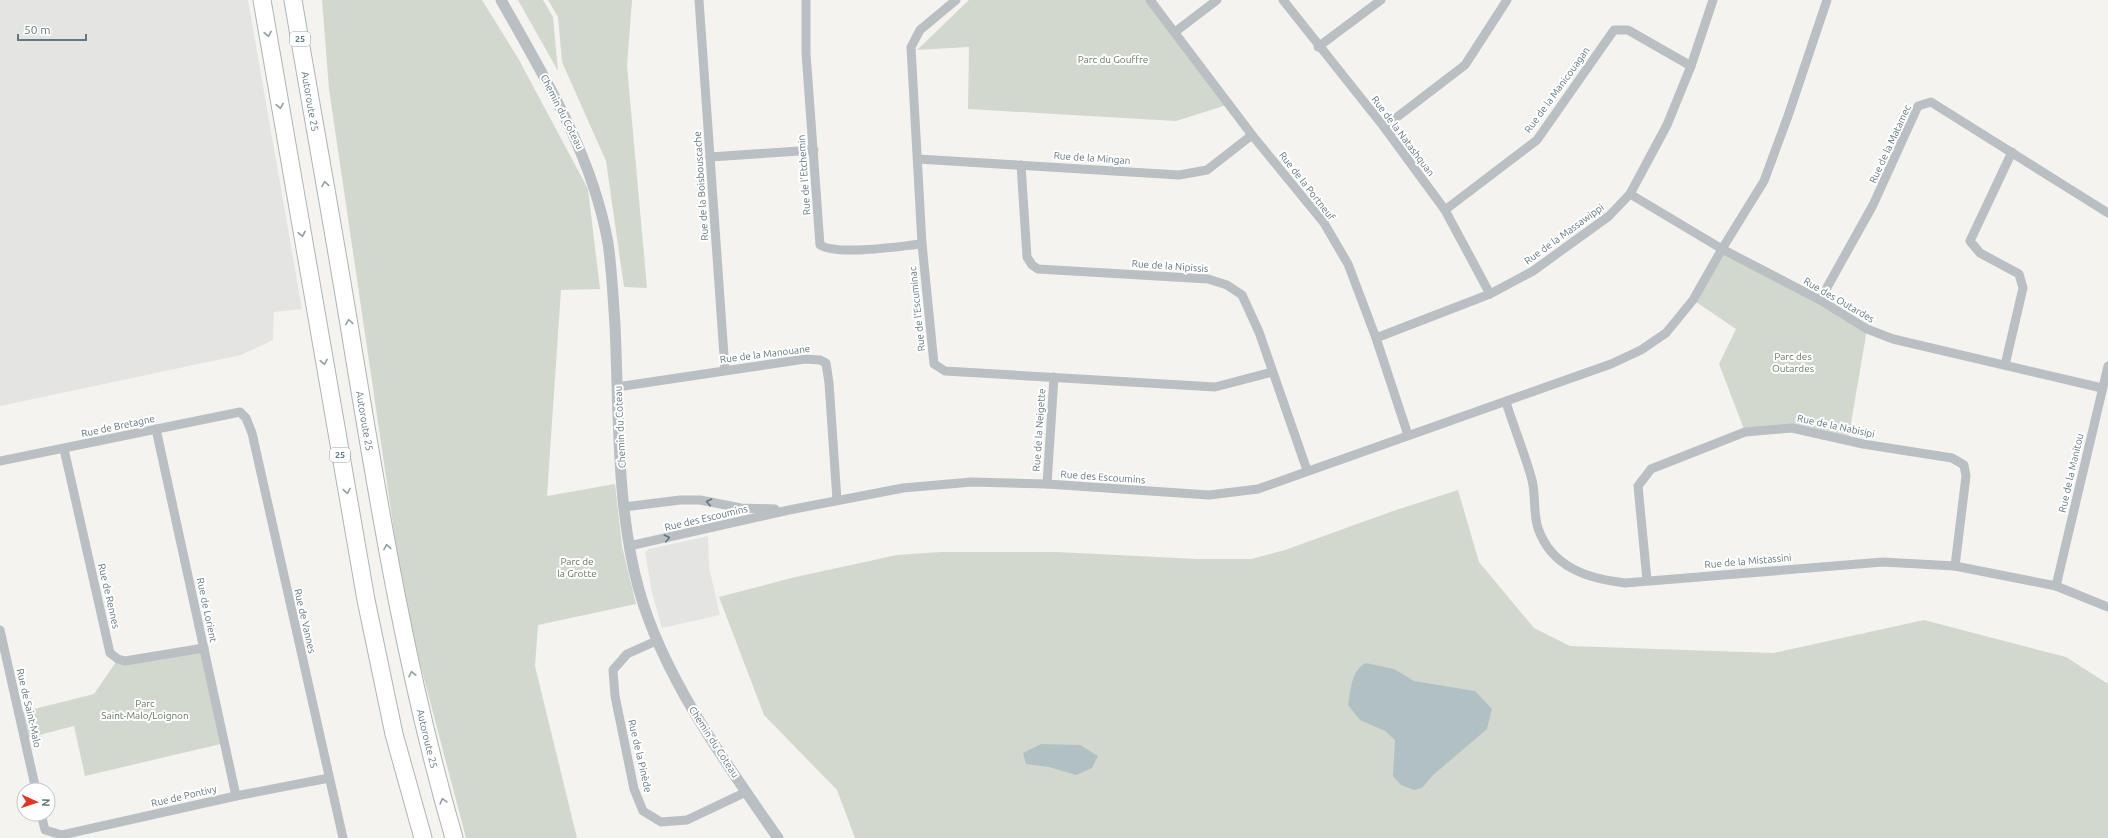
<svg xmlns="http://www.w3.org/2000/svg" width="2108" height="838" font-family="Ubuntu,sans-serif">
<style>
.built{fill:#e4e5e3}
.green{fill:#d3d8cf}
.water{fill:#b1c1c3}
.lines{fill:none;stroke-linecap:round;stroke-linejoin:round}
.motorway-casing{stroke:#afb4b6;stroke-width:19}
.minor{stroke:#b9bfc2;stroke-width:9}
.tertiary{stroke:#b9bfc2;stroke-width:11}
.motorway{stroke:#fff;stroke-width:17}
.oneway{stroke:#92a0a6}
.oneway2{stroke:#637780}
.labels{text-anchor:middle;dominant-baseline:central;stroke-width:4;stroke-linejoin:round;paint-order:stroke}
.shield{fill:#fff;stroke:#92a0a6;stroke-width:1}
.shield-label{font-size:9px;font-weight:bold;fill:#637780}
.park-label{font-size:10px;fill:#697762;stroke:#fff}
.street-label{font-size:10px;fill:#637780;stroke:#fff}
</style>
<rect width="100%" height="100%" fill="#f4f3ef"/>
<g class="built">
<polygon points="0,0 248,0 302,309 274,312 273,340 241,355 0,406"/>
<polygon points="708,536 709,567 720,615 662,628 652,593 645,552 649,549"/>
</g>
<g class="green">
<polygon points="322,0 482,0 518,58 588,189 600,289 561,290 547,496 615,484 622,546 636,604 538,625 535,666 577,838 466,838 405,606 329,89"/>
<polygon points="518,0 543,0 553,17 558,71"/>
<polygon points="548,0 632,0 627,66 647,288 624,287 606,161 562,62 558,17"/>
<polygon points="969,0 1149,0 1230,104 1176,121 968,109 969,47 917,50"/>
<polygon points="1722,249 1867,329 1848,441 1792,428 1745,432 1719,364 1736,329 1693,300"/>
<polygon points="1458,490 1479,562 1534,628 1570,646 1773,653 1924,620 2066,657 2108,684 2108,838 855,838 837,790 764,715 719,597 791,578 897,555 941,552 1057,552 1197,559 1251,559 1285,550 1393,511"/>
<polygon points="204,648 225,743 85,776 74,726 24,739 18,713 94,694 118,659"/>
</g>
<g class="water">
<path d="M1366,663L1394,669L1414,681L1475,691L1492,709L1487,729L1432,776L1422,788L1414,790L1401,785L1393,776L1395,740L1385,731L1360,720L1348,705C1351,690 1351,670 1366,663Z"/>
<polygon points="1041,744 1080,745 1098,756 1092,768 1076,775 1049,767 1026,764 1023,753"/>
</g>
<g class="lines">
<defs>
<g id="motorway">
<polyline points="262,0 366,600 394,734 423,838"/>
<path id="s1" d="M293,0C313,118 335,237 354,355C381,518 408,680 454,838"/>
</g>
</defs>
<use href="#motorway" class="motorway-casing"/>
<g class="minor">
<polyline points="699,0 725,370"/>
<path d="M806,0V53L820,245C838,256 900,246 922,244"/>
<polyline points="956,0 920,30 911,47 922,244 934,364 945,371 1215,387 1272,372"/>
<polyline points="1150,0 1252,135 1324,223 1348,264 1376,338 1408,435"/>
<polyline points="1283,0 1384,127 1445,210 1490,294"/>
<polyline points="1175,32 1217,0"/>
<polyline points="1318,47 1381,0"/>
<polyline points="1384,127 1465,65 1507,0"/>
<polyline points="710,157 814,150"/>
<polyline points="918,159 1179,175 1207,170 1252,135"/>
<polyline points="1021,165 1027,257 1032,265 1038,269 1208,279 1227,285 1242,295 1259,332 1307,470"/>
<polyline points="1630,194 1722,249 1820,300 1867,329 1893,339 2102,388"/>
<polyline points="1445,210 1537,140 1614,30 1628,30 1691,66"/>
<polyline points="1820,300 1873,205 1918,106 1931,102 2108,213"/>
<polyline points="1376,338 1490,294 1533,271 1609,216 1630,194 1667,125 1691,66 1713,0"/>
<polyline points="2005,365 2023,288 2019,274 1980,253 1970,241 2012,152"/>
<polyline points="617,387 805,359 820,360 826,363 829,383 837,500"/>
<path d="M1506,402C1514,428 1525,454 1532,480C1536,496 1533,513 1538,528C1551,567 1588,579 1625,583L1883,562L1955,566L2056,586L2108,607"/>
<polyline points="156,429 236,796"/>
<polyline points="64,449 110,653 118,659 125,661 204,648"/>
<polyline points="0,461 240,412 246,418 252,433 343,838"/>
<polyline points="1047,484 1054,377"/>
<polyline points="624,507 680,500 700,500 741,508 775,509"/>
<polyline points="629,546 789,510 903,488 972,482 1047,484 1209,495 1258,489 1611,364 1641,350 1666,333 1693,300 1722,249 1764,181 1788,116 1827,0"/>
<polyline points="1647,580 1638,486 1651,469 1745,432 1792,428 1863,444 1952,458 1964,465 1966,476 1955,566"/>
<polyline points="2056,586 2108,366"/>
<polyline points="0,630 36,790"/>
<polyline points="656,641 627,654 613,670 615,696 634,789 643,811 661,822 687,820 746,792"/>
<polyline points="41,814 45,830 62,835 236,796 329,778"/>
</g>
<path class="tertiary" d="M501,0C545,78 592,154 608,243C612,270 613,298 615,325C619,410 616,508 639,590C664,679 726,763 778,838"/>
<use href="#motorway" class="motorway"/>
</g>
<defs><path id="oneway-chevron" d="M-2-3.5L2.5 0L-2 3.5" fill="none" stroke-width="1.6" stroke-linecap="round" stroke-linejoin="round"/></defs>
<g class="oneway">
<use href="#oneway-chevron" transform="translate(268 34) rotate(80)"/>
<use href="#oneway-chevron" transform="translate(280 106) rotate(80)"/>
<use href="#oneway-chevron" transform="translate(325 184) rotate(-100)"/>
<use href="#oneway-chevron" transform="translate(302 234) rotate(80)"/>
<use href="#oneway-chevron" transform="translate(349 322) rotate(-99)"/>
<use href="#oneway-chevron" transform="translate(324 362) rotate(80)"/>
<use href="#oneway-chevron" transform="translate(347 491) rotate(80)"/>
<use href="#oneway-chevron" transform="translate(387 547) rotate(-100)"/>
<use href="#oneway-chevron" transform="translate(412 674) rotate(-102)"/>
<use href="#oneway-chevron" transform="translate(443 801) rotate(-106)"/>
</g>
<g class="oneway2">
<use href="#oneway-chevron" transform="translate(709 502) rotate(-168)"/>
<use href="#oneway-chevron" transform="translate(667 538) rotate(-13)"/>
</g>
<g class="labels">
<g class="shield">
<rect x="290" y="32" width="20" height="14" rx="3"/>
<rect x="330" y="448" width="20" height="14" rx="3"/>
</g>
<g class="shield-label">
<text x="300" y="39">25</text>
<text x="340" y="455">25</text>
</g>
<g class="park-label">
<text x="1113" y="59">Parc du Gouffre</text>
<text x="1793" y="356">Parc des<tspan x="1793" dy="12">Outardes</tspan></text>
<text x="577" y="561">Parc de<tspan x="577" dy="12">la Grotte</tspan></text>
<text x="145" y="703">Parc<tspan x="145" dy="12">Saint-Malo/Loignon</tspan></text>
</g>
<g class="street-label">
<text transform="translate(1557 90) rotate(-54)">Rue de la Manicouagan</text>
<text stroke="none"><textPath href="#s1" startOffset="103">Autoroute 25</textPath></text>
<text transform="translate(562 112) rotate(63)">Chemin du Coteau</text>
<text transform="translate(1403 136) rotate(53)">Rue de la Natashquan</text>
<text transform="translate(1890 144) rotate(-65)">Rue de la Matamec</text>
<text transform="translate(1092 158) rotate(4)">Rue de la Mingan</text>
<text transform="translate(804 175) rotate(-94)">Rue de l'Etchemin</text>
<text transform="translate(701 186) rotate(-94)">Rue de la Boisbouscache</text>
<text transform="translate(1307 186) rotate(52)">Rue de la Portneuf</text>
<text transform="translate(1564 234) rotate(-36)">Rue de la Massawippi</text>
<text transform="translate(1170 266) rotate(4)">Rue de la Nipissis</text>
<text transform="translate(1839 300) rotate(30)">Rue des Outardes</text>
<text transform="translate(917 309) rotate(-96)">Rue de l'Escuminac</text>
<text transform="translate(765 354) rotate(-7)">Rue de la Manouane</text>
<text stroke="none"><textPath href="#s1" startOffset="427">Autoroute 25</textPath></text>
<text transform="translate(118 426) rotate(-12)">Rue de Bretagne</text>
<text transform="translate(1836 426) rotate(12)">Rue de la Nabisipi</text>
<text transform="translate(620 427) rotate(-93)">Chemin du Coteau</text>
<text transform="translate(1039 430) rotate(-86)">Rue de la Neigette</text>
<text transform="translate(2071 473) rotate(-77)">Rue de la Manitou</text>
<text transform="translate(1103 477) rotate(4)">Rue des Escoumins</text>
<text transform="translate(706 518) rotate(-13)">Rue des Escoumins</text>
<text transform="translate(1748 561) rotate(-5)">Rue de la Mistassini</text>
<text transform="translate(109 596) rotate(77)">Rue de Rennes</text>
<text transform="translate(207 610) rotate(78)">Rue de Lorient</text>
<text transform="translate(305 621) rotate(77)">Rue de Vannes</text>
<text transform="translate(29 708) rotate(77)">Rue de Saint-Malo</text>
<text stroke="none"><textPath href="#s1" startOffset="751">Autoroute 25</textPath></text>
<text transform="translate(714 742) rotate(57)">Chemin du Coteau</text>
<text transform="translate(640 756) rotate(77)">Rue de la Pinède</text>
<text transform="translate(184 796) rotate(-13)">Rue de Pontivy</text>
</g>
</g>
<g transform="translate(36 802) rotate(93)"><circle r="19" fill="#ffffff" stroke="#c1c9cc"/>
<path d="M0-3L7 15L0 10L-7 15Z" fill="#df3724"/>
<text y="-6" font-size="11" font-weight="bold" text-anchor="middle" fill="#637780">N</text>
</g>
<path d="M18 34v6h68v-6" fill="none" stroke="#637780" stroke-width="2"/>
<text x="24" y="34" font-size="12" fill="#637780" stroke="#ffffff" stroke-width="3" paint-order="stroke">50 m</text>
</svg>
